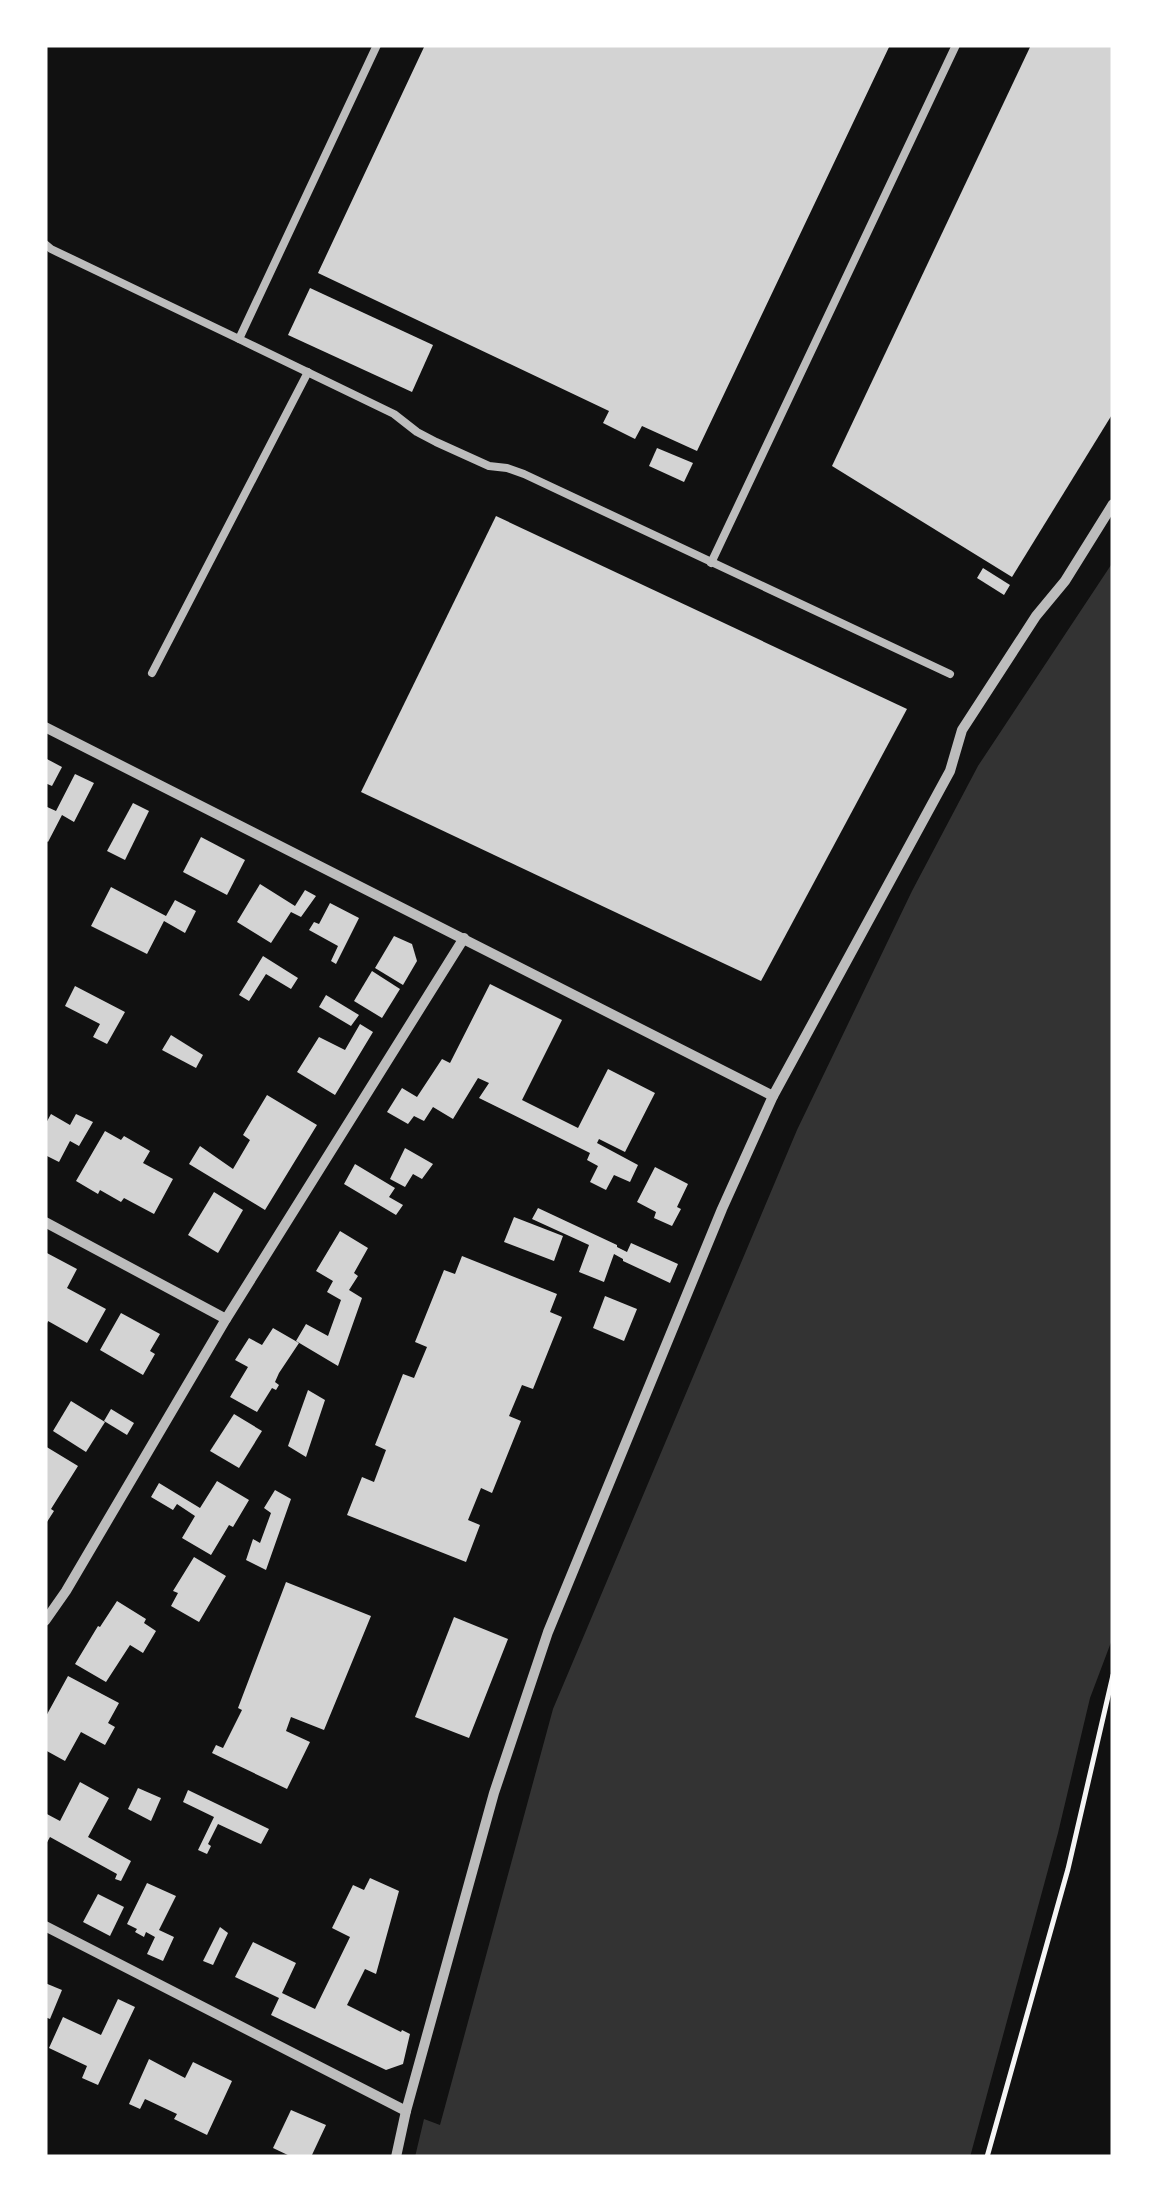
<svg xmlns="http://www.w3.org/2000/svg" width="1158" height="2202" font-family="Roboto,sans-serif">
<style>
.water{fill:#333}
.building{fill:#d3d3d3}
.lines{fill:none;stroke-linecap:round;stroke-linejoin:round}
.path{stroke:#f5f5f5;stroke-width:5}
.service{stroke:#bcbcbc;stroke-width:8}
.minor{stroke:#bcbcbc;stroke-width:10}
</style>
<rect width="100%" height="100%" fill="#111"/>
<polygon class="water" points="1113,562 1113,1637 1090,1698 1058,1833 970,2157 415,2157 424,2119 440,2125 553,1709 797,1130 912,891 978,766"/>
<g class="building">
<polygon points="425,45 890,45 697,451 642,426 635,439 603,423 609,411 318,273"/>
<polygon points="1031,45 1113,45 1113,413 1012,577 832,466"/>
<polygon points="310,288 433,345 412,392 288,335"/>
<polygon points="657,448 693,463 684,482 649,466"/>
<polygon points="496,516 907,709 761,981 361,792"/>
<polygon points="983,568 1010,585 1004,595 977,578"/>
<polygon points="45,758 62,767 52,786 45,783"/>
<polygon points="75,774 94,783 74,822 62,815 48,842 45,840 45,806 56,811"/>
<polygon points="133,803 149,811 125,860 107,851"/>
<polygon points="201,837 245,860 227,895 183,872"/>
<polygon points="260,884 295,906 305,890 316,896 301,917 291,912 271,943 237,922"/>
<polygon points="111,887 166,916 175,900 196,911 185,933 164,921 147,954 91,926"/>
<polygon points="330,903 359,918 336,964 331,961 338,946 309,930 314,922 319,924"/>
<polygon points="394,936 412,944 417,961 403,985 375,968"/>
<polygon points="263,956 298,978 291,989 266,974 249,1001 239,995"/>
<polygon points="372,971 400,989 382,1018 354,1001"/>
<polygon points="490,984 562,1020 522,1100 578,1128 608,1069 655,1093 625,1152 599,1139 597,1143 638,1165 630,1182 614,1175 606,1190 590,1182 598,1166 587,1160 590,1153 479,1098 489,1083 478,1078 453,1119 433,1107 424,1121 414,1116 408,1124 387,1112 402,1088 417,1097 442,1059 450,1063"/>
<polygon points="75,986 125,1012 107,1044 93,1037 100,1024 65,1006"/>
<polygon points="326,995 359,1015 351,1026 319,1007"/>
<polygon points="360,1024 373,1032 335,1095 297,1072 319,1037 345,1050"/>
<polygon points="171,1035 203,1055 196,1068 162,1050"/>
<polygon points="267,1095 317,1125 265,1210 189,1164 200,1146 233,1169 250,1140 243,1135"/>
<polygon points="51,1114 70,1125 76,1114 93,1122 79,1146 70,1141 59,1162 45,1155 45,1125"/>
<polygon points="105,1131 121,1140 124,1136 150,1151 143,1163 173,1179 154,1214 124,1198 121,1202 100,1190 98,1194 76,1181"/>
<polygon points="405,1148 433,1164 422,1179 413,1174 405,1187 390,1179"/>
<polygon points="355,1164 395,1188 389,1197 403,1205 396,1215 344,1184"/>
<polygon points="655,1167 688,1184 677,1207 681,1209 672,1226 654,1218 656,1212 637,1202"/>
<polygon points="214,1192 243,1210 218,1253 188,1235"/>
<polygon points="538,1208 617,1245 617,1247 627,1252 631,1243 678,1264 670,1283 623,1261 623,1259 614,1254 604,1282 579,1272 589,1245 532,1219"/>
<polygon points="514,1217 563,1236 554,1261 504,1242"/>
<polygon points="340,1231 368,1248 354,1273 358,1276 349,1290 362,1298 338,1366 296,1341 306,1324 328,1336 341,1300 327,1292 333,1281 316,1271"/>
<polygon points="45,1252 77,1269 67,1288 106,1309 87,1343 48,1321 45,1328"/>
<polygon points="462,1256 557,1294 550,1312 562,1317 533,1389 522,1385 509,1416 521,1421 492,1493 481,1488 468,1520 480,1525 466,1562 347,1515 362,1477 374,1482 386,1450 375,1445 403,1374 414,1378 427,1347 415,1342 444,1270 455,1274"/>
<polygon points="605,1296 637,1309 624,1341 593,1328"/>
<polygon points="121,1313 160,1334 150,1351 155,1354 143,1375 100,1350"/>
<polygon points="273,1328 299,1343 279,1373 275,1382 279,1385 276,1390 272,1388 257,1412 230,1397 248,1367 235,1360 249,1338 262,1345"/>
<polygon points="308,1390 325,1400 306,1457 288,1446"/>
<polygon points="71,1401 105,1422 86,1452 53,1431"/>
<polygon points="111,1409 134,1423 127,1435 104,1421"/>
<polygon points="234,1414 262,1431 239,1468 210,1451"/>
<polygon points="45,1446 78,1466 51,1509 54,1511 45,1525"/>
<polygon points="217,1481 249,1500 233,1527 229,1525 211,1555 182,1538 195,1516 177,1504 173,1510 151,1497 159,1483 200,1508"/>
<polygon points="275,1490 291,1499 266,1570 246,1560 253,1539 260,1543 271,1513 264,1508"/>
<polygon points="194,1557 226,1576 199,1622 171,1606 178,1593 173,1591"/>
<polygon points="286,1582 371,1616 324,1730 291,1717 286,1731 310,1742 287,1789 212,1753 216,1745 223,1748 242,1710 238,1708"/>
<polygon points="117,1601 146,1619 144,1623 156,1631 143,1653 130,1645 106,1682 75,1664 98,1626 100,1627"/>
<polygon points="454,1617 508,1639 469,1738 415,1717"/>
<polygon points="68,1676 119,1703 108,1723 115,1727 105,1745 81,1732 65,1761 45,1750 45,1718"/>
<polygon points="80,1782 109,1798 88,1837 131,1861 121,1881 115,1879 117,1874 50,1837 45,1846 45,1813 60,1821"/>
<polygon points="138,1788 161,1798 151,1821 128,1809"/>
<polygon points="188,1790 269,1829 261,1844 218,1824 208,1844 211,1846 207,1854 198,1850 214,1817 183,1802"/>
<polygon points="370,1878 399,1891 376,1974 365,1969 347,2005 401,2032 402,2030 410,2034 403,2064 386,2070 271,2015 279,1998 235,1977 253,1942 296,1963 282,1993 315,2009 350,1937 332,1928 353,1885 364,1890"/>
<polygon points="147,1883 176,1896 159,1930 174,1937 163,1961 147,1954 155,1937 146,1932 144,1937 135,1932 137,1929 127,1924"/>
<polygon points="98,1894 124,1907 110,1936 83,1922"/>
<polygon points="220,1927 228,1933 213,1965 203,1961"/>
<polygon points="45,1983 62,1990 50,2019 45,2017"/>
<polygon points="118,1999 135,2007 98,2085 82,2078 87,2066 49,2048 63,2017 101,2035"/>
<polygon points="149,2059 185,2078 193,2062 232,2081 207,2135 174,2119 177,2114 145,2099 140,2109 129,2104"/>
<polygon points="291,2110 326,2125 311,2157 292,2157 273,2148"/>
</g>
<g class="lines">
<polyline class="path" points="987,2157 1068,1869 1113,1675"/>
<g class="service">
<polyline points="377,45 239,339 394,414 417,432 436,442 489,466 507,468 524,474 950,674"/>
<polyline points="45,244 51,249 239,339"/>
<polyline points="711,563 956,45"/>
<polyline points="152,673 308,372"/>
</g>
<g class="minor">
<polyline points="45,727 773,1096"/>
<polyline points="45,1222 226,1319"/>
<polyline points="45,1621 66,1591 226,1319 464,938"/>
<polyline points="45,1926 406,2111"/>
<polyline points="396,2157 406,2111 494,1793 548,1632 722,1209 773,1096 950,771 962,730 1036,616 1065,581 1113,504"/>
</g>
</g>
<rect width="1158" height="2202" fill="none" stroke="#ffffff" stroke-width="95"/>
</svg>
